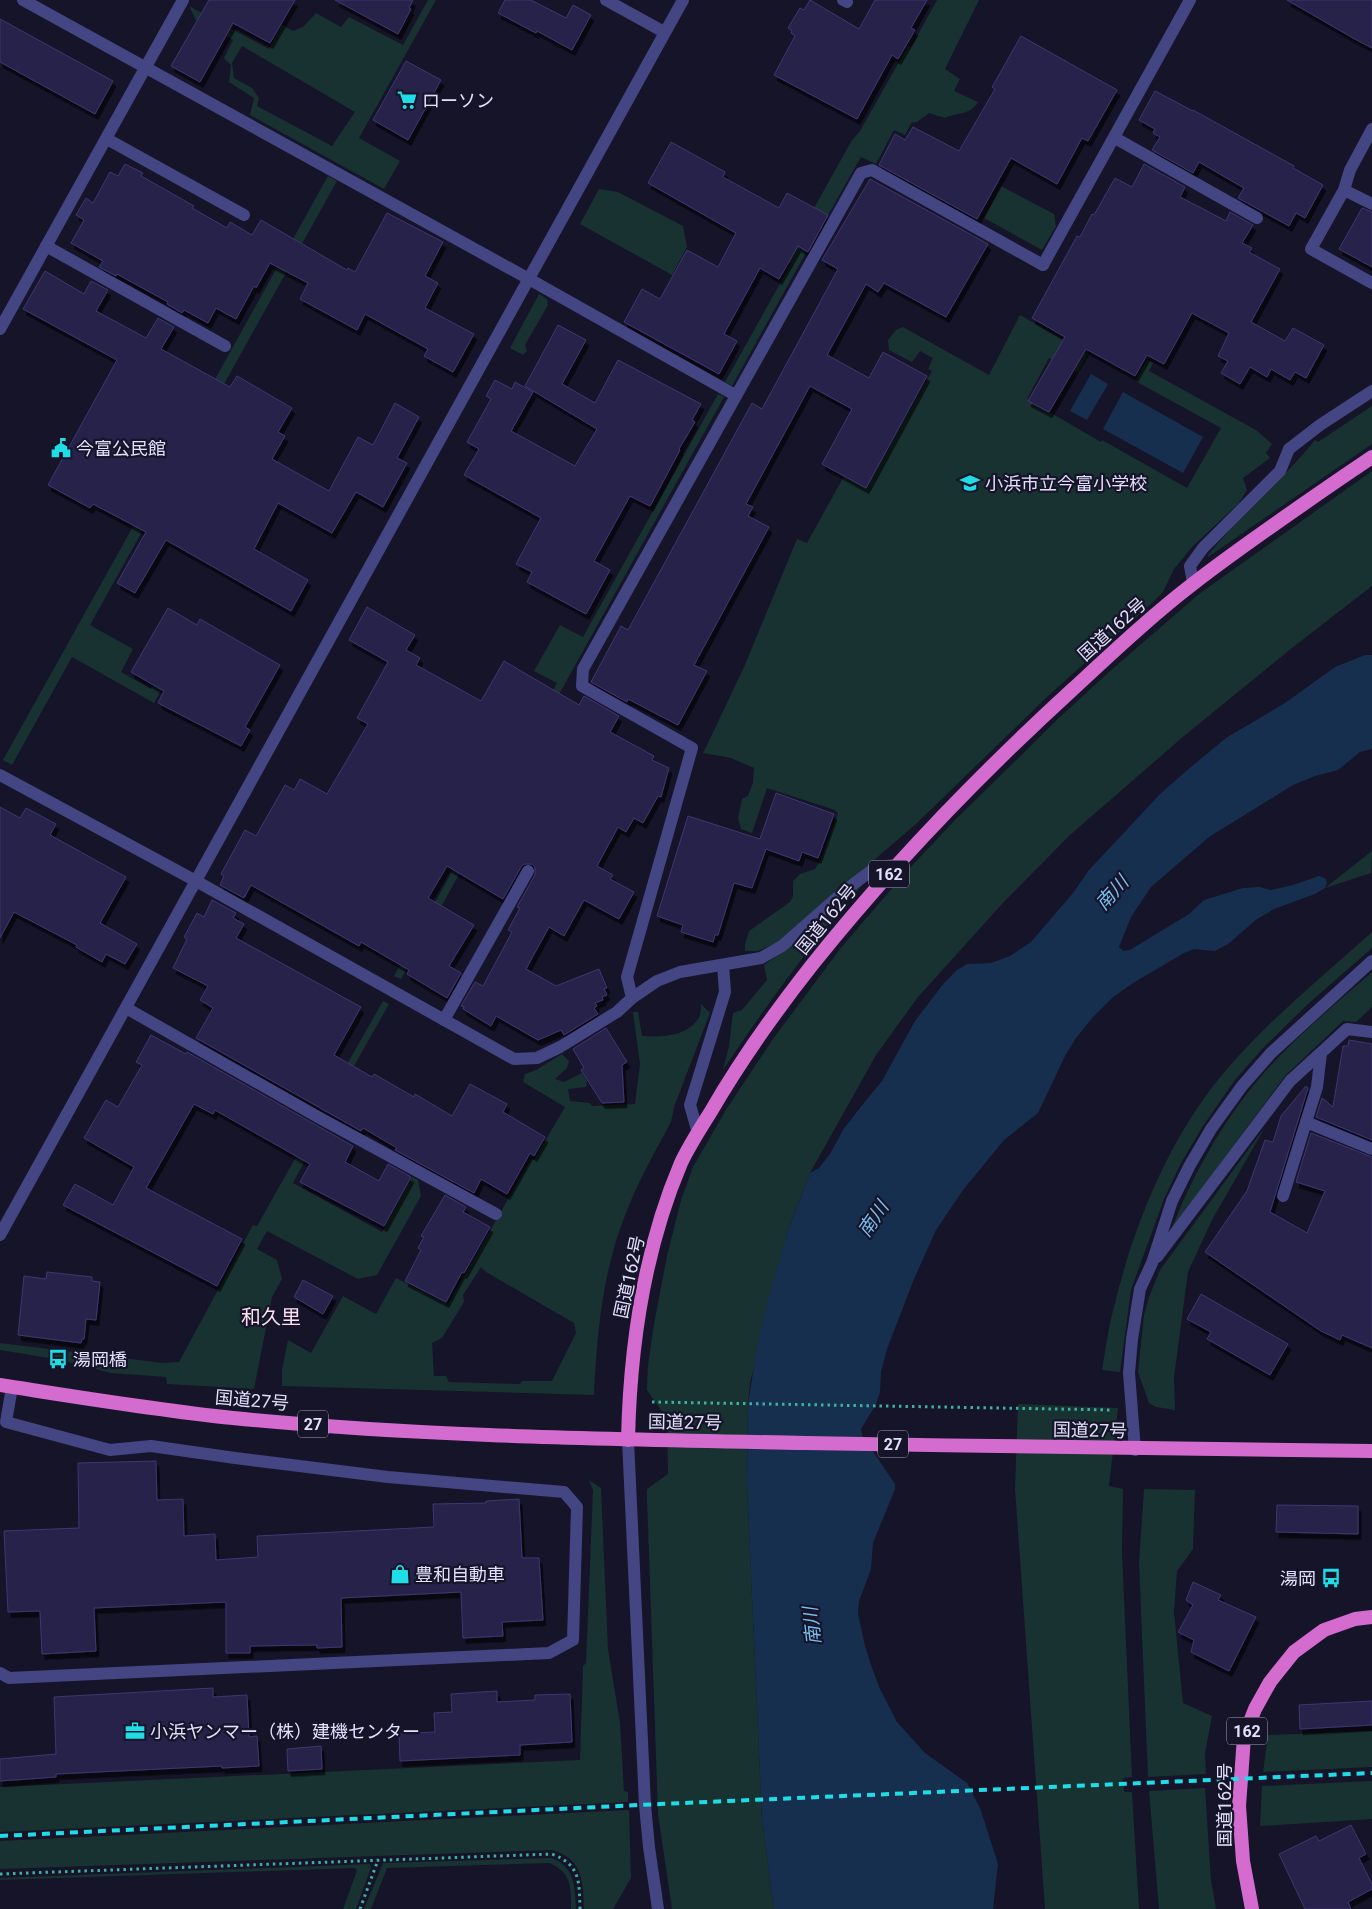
<svg xmlns="http://www.w3.org/2000/svg" width="1372" height="1909" font-family="Roboto,'Noto Sans JP',sans-serif">
<style>
.green{fill:#173230;fill-rule:evenodd}
.water{fill:#172f4e}
.building{fill:#272248;stroke:#3f3671;filter:url(#shadow)}
.lines{fill:none;stroke-linecap:round;stroke-linejoin:round}
.path{stroke:#3eb0a4;stroke-width:3;stroke-dasharray:2.5 4;stroke-linecap:butt}
.service{stroke:#444583;stroke-width:12}
.minor{stroke:#444583;stroke-width:12}
.tertiary{stroke:#444583;stroke-width:12}
.trunk{stroke:#d46cd0;stroke-width:14}
.rail{stroke:#1fdde7;stroke-width:4;stroke-dasharray:8 6;stroke-linecap:butt}
.labels{text-anchor:middle;dominant-baseline:central;stroke-width:4.5;stroke-linejoin:round;paint-order:stroke}
.shield{fill:#161429;stroke:#a4a2bd;stroke-width:1}
.shield-label{font-size:16px;font-weight:bold;fill:#e1dffc}
.poi-label{font-size:18px;fill:#e1dffc;stroke:#161429;text-anchor:start}
.street-label{font-size:18px;fill:#e1dffc;stroke:#161429}
.water-label{font-size:19px;font-style:italic;fill:#78bff1;stroke:#161429}
.quarter-label{font-size:20px;fill:#fce1f3;stroke:#161429}
</style>
<defs>
<filter id="shadow"><feDropShadow dx="3" dy="5.5" stdDeviation="0" flood-color="#0009"/></filter>
</defs>
<rect width="100%" height="100%" fill="#161429"/>
<g class="green">
<path d="M428,0H436L359,138L400,161L384,189L250,115L254,98L229,82L231,65L224,58L233,40L196,20L189,6L269,49L282,25L293,31L303,27L316,13L341,27L349,17L403,45ZM242,46L355,112L332,146L257,106L259,98L252,88L234,78L232,63Z"/>
<path d="M937,0H979L945,69L960,79L954,91L978,102C968,117 959,111 945,118L929,113L917,122L911,123L905,135L894,130L876,164L861,157L823,224L818,231L732,386L725,382L791,264L785,260L852,140L860,131L908,46L911,47Z"/>
<polygon points="328,176 337,181 90,625 133,649 121,672 151,689 161,672 169,676 154,703 72,657 12,765 3,760"/>
<polygon points="1001,186 1054,214 1056,226 1042,250 984,218"/>
<polygon points="599,189 618,192 683,226 687,247 672,275 580,224"/>
<polygon points="539,294 547,299 548,305 525,345 527,351 523,355 510,348"/>
<polygon points="1020,315 1088,354 1078,373 1049,358 1027,399 1101,442 1102,440 1187,488 1221,428 1137,382 1136,380 1147,360 1153,363 1149,371 1256,430 1272,444 1266,453 1270,458 1243,478 1247,490 1239,503 1192,547 1174,569 1163,592 1152,603 1048,696 916,824 859,873 778,942 758,951 745,951 745,944 749,931 790,902 793,896 793,881 800,874 815,869 820,861 838,813 835,810 767,788 752,833 741,829 738,818 742,799 748,796 753,783 754,768 731,758 703,753 707,745 744,667 797,539 807,543 848,469 869,480 932,371 928,369 933,358 920,351 912,362 889,350 888,340 896,330 903,327 989,375"/>
<polygon points="718,394 724,397 401,979 394,976 557,683 534,671 560,625 583,637"/>
<path d="M1372,406V444L1208,557V555C1241,514 1282,481 1315,440L1318,442Z"/>
<polygon points="1372,471 1372,586 1292,648 1184,736 1070,835 1002,904 918,997 876,1055 810,1173 787,1233 750,1383 748,1405 747,1484 762,1819 774,1909 672,1909 658,1814 647,1498 647,1489 668,1474 667,1419 647,1390 648,1365 654,1324 667,1256 681,1200 693,1167 727,1108 773,1039 840,949 906,872 955,820 1060,717 1109,672 1199,594"/>
<polygon points="1372,851 1371,873 1325,888"/>
<path d="M865,882C813,941 767,1004 723,1070L729,1046L733,1013L742,1010L767,980L764,965C801,941 830,908 865,882Z"/>
<path d="M1372,932V948L1308,1004L1264,1047L1235,1080L1203,1126L1181,1163L1164,1199L1131,1290L1120,1372L1102,1370C1106,1347 1109,1324 1115,1303C1135,1221 1171,1134 1227,1069C1270,1019 1323,976 1372,932Z"/>
<path d="M1372,972V1007L1356,1022L1343,1021L1285,1076L1171,1230C1190,1181 1216,1133 1249,1091C1284,1046 1330,1009 1372,972Z"/>
<polygon points="383,1001 389,1004 327,1114 321,1110"/>
<path d="M701,1004L710,1013L674,1107L671,1122C656,1150 640,1178 628,1208C603,1267 597,1331 594,1395L282,1386V1370L288,1340L311,1353L343,1296L376,1314L396,1278L448,1304L531,1159L534,1160L565,1107L523,1082L525,1074L536,1070L562,1054L569,1061L567,1068L555,1079L564,1082L582,1073L587,1081L586,1087L568,1089L570,1101L590,1103L592,1106L635,1104L640,1064L633,1012H638L642,1036C661,1037 686,1037 698,1019C701,1016 701,1009 701,1004ZM481,1267L486,1272L574,1323L576,1333L552,1381H522L520,1384L449,1382L446,1376H434L432,1343L442,1338L464,1302L463,1295Z"/>
<polygon points="314,1125 322,1129 293,1183 382,1232 412,1177 418,1180 421,1196 377,1275 358,1279 267,1231 257,1249 277,1260 282,1279 272,1297 254,1389 167,1384 166,1377 111,1373 61,1360 0,1350 0,1343 163,1363 179,1362 253,1225 257,1226"/>
<polygon points="1265,1127 1212,1220 1188,1272 1174,1377 1175,1410 1156,1407 1149,1403 1138,1372 1144,1315 1149,1297 1160,1270"/>
<polygon points="1018,1404 1118,1408 1109,1486 1123,1489 1122,1552 1132,1777 1123,1778 1124,1792 1132,1792 1139,1909 1045,1909 1015,1489"/>
<polygon points="589,1480 601,1488 608,1649 620,1723 624,1791 628,1792 628,1802 0,1832 0,1787 580,1760 583,1666 586,1663 593,1490"/>
<polygon points="1144,1489 1195,1490 1193,1549 1177,1571 1174,1612 1183,1703 1212,1716 1205,1753 1206,1774 1148,1777 1139,1563"/>
<polygon points="1372,1731 1372,1767 1263,1772 1268,1735"/>
<polygon points="1372,1781 1372,1819 1260,1826 1262,1786"/>
<polygon points="1205,1788 1211,1880 1216,1909 1159,1909 1149,1791"/>
<path d="M629,1810L631,1878L613,1909H584C583,1881 583,1859 552,1850L0,1869V1841Z"/>
<path d="M551,1858C575,1866 575,1887 576,1909H571C571,1887 572,1874 550,1863L387,1868L371,1909H364L383,1863Z"/>
<polygon points="370,1864 371,1868 356,1909 343,1909 357,1871 355,1868 0,1880 0,1878"/>
</g>
<g class="water">
<polygon points="1091,374 1108,384 1087,420 1070,411"/>
<polygon points="1123,392 1203,437 1183,473 1103,429"/>
<polygon points="1365,655 1372,655 1372,749 1360,752 1338,770 1315,776 1293,785 1209,837 1151,887 1131,917 1119,947 1123,951 1130,950 1189,914 1204,900 1243,888 1259,887 1271,890 1293,885 1319,876 1326,879 1327,883 1325,888 1315,894 1274,909 1257,919 1228,944 1215,951 1194,949 1184,953 1133,983 1112,998 1093,1017 1076,1038 1065,1056 1038,1113 1004,1140 963,1190 936,1230 914,1279 887,1349 881,1372 880,1392 876,1404 861,1429 862,1435 895,1484 895,1489 873,1543 871,1569 859,1601 858,1614 865,1646 872,1668 880,1689 897,1722 925,1753 967,1783 980,1808 998,1864 993,1909 774,1909 762,1819 747,1484 748,1405 758,1340 768,1301 787,1233 810,1173 819,1168 830,1154 843,1130 863,1104 882,1081 915,1021 944,983 957,970 967,964 991,963 1010,956 1031,942 1073,893 1089,870 1120,837 1160,794 1191,767 1226,738 1285,703 1335,667"/>
</g>
<g class="building">
<polygon points="209,0 295,0 270,43 233,23 200,82 171,66"/>
<polygon points="335,0 413,0 409,8 411,9 398,34"/>
<polygon points="505,0 531,0 566,18 573,5 591,15 572,50 537,31 536,33 498,13"/>
<polygon points="810,0 859,29 875,0 927,0 911,28 915,30 898,59 892,55 857,119 774,75 795,36 791,33 792,31 788,28 800,8 804,10"/>
<polygon points="1287,0 1372,0 1372,48 1353,38"/>
<polygon points="0,19 113,81 95,114 0,62"/>
<polygon points="1021,36 1117,90 1088,141 1082,138 1057,184 1011,158 977,219 879,165 895,134 905,140 913,127 959,151 995,89 992,87"/>
<polygon points="406,61 441,80 408,140 373,120"/>
<polygon points="1155,91 1193,111 1193,110 1294,166 1293,168 1323,185 1305,218 1296,213 1289,226 1238,198 1244,188 1199,162 1193,173 1152,150 1160,137 1153,133 1155,129 1139,120"/>
<polygon points="671,142 725,172 723,177 779,208 787,193 828,215 808,252 798,246 779,279 760,268 724,334 737,341 719,374 624,322 642,289 660,299 687,250 718,267 736,233 648,183"/>
<polygon points="125,164 143,173 141,176 194,206 192,208 227,228 230,222 252,235 261,220 347,270 348,268 355,272 387,213 443,242 425,276 438,283 425,308 474,334 453,372 424,356 428,349 365,314 357,330 300,299 308,283 270,263 256,288 254,286 236,319 216,308 208,323 184,310 182,313 167,304 168,302 117,274 116,276 99,267 103,261 71,243 84,220 76,215 86,198 93,203 110,172 118,176"/>
<polygon points="1144,164 1185,187 1180,197 1226,221 1230,212 1253,225 1242,243 1252,248 1249,252 1280,269 1251,322 1285,341 1293,328 1324,345 1306,378 1295,372 1290,380 1271,369 1267,377 1250,367 1240,384 1221,373 1228,361 1218,356 1229,333 1192,313 1164,364 1147,355 1135,376 1086,349 1049,412 1028,401 1065,337 1032,318 1077,236 1080,237 1092,214 1094,215 1115,178 1132,187"/>
<polygon points="870,179 988,244 946,317 884,283 878,292 866,284 827,355 869,378 883,352 927,376 866,488 822,464 852,409 810,386 746,504 753,507 748,516 769,527 694,665 707,671 678,725 628,699 627,702 591,682 621,626 628,630 752,403 762,409 838,269 822,260"/>
<polygon points="1362,208 1372,212 1372,267 1339,249"/>
<polygon points="45,271 84,294 91,281 108,290 96,311 146,338 158,318 174,327 161,349 230,387 237,376 292,408 278,432 285,436 272,459 329,491 358,437 373,445 395,403 419,417 397,458 407,463 383,507 356,492 332,533 278,503 254,549 308,580 291,611 166,540 135,593 117,583 146,532 93,504 90,508 48,485 117,360 23,309"/>
<polygon points="558,325 586,340 562,384 595,403 618,360 701,404 692,420 695,422 679,449 680,450 650,506 630,496 594,561 610,570 586,614 527,582 532,572 516,564 541,518 464,475 479,449 467,442 491,399 486,396 495,380 512,389 515,382 533,392 511,431 575,466 597,429 525,386"/>
<polygon points="367,607 415,635 406,650 420,658 416,665 481,701 504,661 579,705 584,696 619,716 610,732 654,756 652,760 669,768 661,797 658,796 643,823 634,818 626,832 618,827 597,866 613,875 610,879 634,892 619,919 584,900 564,936 549,927 526,969 556,986 599,969 607,988 604,989 607,995 602,997 603,1000 595,1003 597,1006 594,1008 598,1014 564,1035 561,1030 538,1040 496,1016 491,1026 463,1009 464,1007 461,1006 475,982 483,986 512,932 508,930 520,908 517,907 535,875 535,867 532,864 524,864 521,867 503,899 447,866 428,898 474,925 449,966 461,973 447,998 407,974 409,970 361,942 359,946 251,885 244,898 220,885 224,876 221,874 245,830 256,836 285,785 294,790 300,779 327,794 368,724 357,718 388,662 349,640"/>
<polygon points="168,608 197,625 200,619 280,665 245,727 250,730 241,746 158,703 164,691 131,672"/>
<polygon points="776,793 834,814 818,858 802,852 799,861 766,849 752,888 734,883 718,935 715,935 713,942 681,932 683,925 657,916 688,816 760,839"/>
<polygon points="0,807 20,818 26,808 56,824 50,835 126,877 100,923 137,944 125,964 106,954 102,962 76,947 77,945 14,912 0,938"/>
<polygon points="212,900 236,913 233,918 244,924 236,938 361,1007 334,1055 372,1077 374,1074 414,1097 415,1094 452,1116 470,1084 507,1104 503,1112 545,1137 534,1156 530,1153 507,1194 481,1179 474,1193 395,1150 397,1148 363,1128 361,1131 196,1038 213,1008 200,1000 208,986 173,968 187,939 184,937 197,913 204,917"/>
<polygon points="606,1028 627,1062 622,1065 624,1102 602,1103 581,1070 584,1068 573,1049"/>
<polygon points="151,1035 186,1054 187,1052 353,1146 345,1162 379,1181 388,1164 411,1177 384,1226 300,1182 310,1164 215,1110 213,1114 194,1104 146,1188 242,1239 217,1286 63,1205 75,1184 113,1205 134,1167 84,1138 106,1100 118,1107 142,1065 136,1062"/>
<polygon points="1349,1040 1372,1044 1372,1140 1316,1117 1322,1098 1333,1107 1343,1046 1348,1046"/>
<polygon points="1306,1086 1308,1088 1270,1212 1307,1233 1325,1191 1296,1182 1311,1133 1372,1157 1372,1348 1342,1335 1340,1340 1321,1331 1205,1252 1247,1191 1265,1140 1273,1142 1281,1116"/>
<polygon points="445,1195 466,1207 463,1212 490,1227 464,1273 462,1272 446,1302 405,1281 421,1250 418,1248 424,1237 421,1236"/>
<polygon points="47,1272 92,1277 92,1281 100,1282 96,1320 86,1319 84,1339 82,1339 81,1343 18,1335 24,1276 46,1279"/>
<polygon points="303,1280 333,1296 323,1314 294,1297"/>
<polygon points="1201,1294 1288,1344 1270,1375 1207,1339 1211,1332 1187,1319"/>
<polygon points="156,1461 157,1500 183,1499 184,1536 215,1534 216,1560 258,1557 257,1536 434,1527 433,1504 486,1503 486,1501 519,1499 522,1558 539,1558 543,1620 502,1622 503,1636 463,1638 461,1592 341,1598 342,1647 317,1648 317,1645 250,1646 250,1653 226,1653 226,1602 94,1608 96,1651 42,1654 40,1611 8,1612 4,1531 79,1528 78,1463"/>
<polygon points="1277,1505 1358,1506 1358,1534 1276,1532"/>
<polygon points="1193,1582 1221,1595 1218,1600 1256,1617 1229,1671 1191,1652 1194,1640 1178,1632 1193,1605 1186,1600"/>
<polygon points="213,1688 213,1697 247,1695 249,1737 257,1736 259,1766 222,1768 222,1766 56,1774 56,1777 0,1781 0,1759 56,1754 54,1697"/>
<polygon points="497,1691 497,1702 535,1700 535,1695 570,1694 572,1742 520,1745 520,1755 400,1761 399,1734 435,1732 434,1713 452,1712 451,1694"/>
<polygon points="1372,1701 1372,1725 1300,1729 1299,1705"/>
<polygon points="321,1746 322,1769 288,1771 287,1749"/>
<polygon points="1351,1825 1366,1854 1359,1858 1372,1884 1372,1889 1348,1902 1351,1909 1305,1909 1279,1854 1316,1836 1319,1841"/>
</g>
<g class="lines">
<g class="path">
<polyline points="652,1402 1113,1410"/>
<path d="M0,1874L552,1854C581,1865 579,1882 580,1909"/>
<polyline points="360,1909 378,1860"/>
</g>
<g class="service">
<polyline points="606,0 664,32"/>
<polyline points="843,0 847,2"/>
<polyline points="1372,129 1350,170 1344,190 1311,249 1372,283"/>
<polyline points="1115,138 1257,218"/>
<polyline points="107,139 244,215"/>
<polyline points="1344,190 1372,204"/>
<polyline points="46,246 225,346"/>
<polyline points="529,279 735,395"/>
<polyline points="632,998 627,977 692,748 582,686 583,669 861,173 872,170 1043,265"/>
<polyline points="126,1008 318,1117 496,1214"/>
<polyline points="444,1020 528,871"/>
<polyline points="1321,1053 1317,1087 1306,1122 1372,1149"/>
<polyline points="1283,1196 1306,1122"/>
</g>
<g class="minor">
<polyline points="23,0 529,279"/>
<polyline points="1043,265 1190,0"/>
<polyline points="0,329 183,0"/>
<polyline points="1193,583 1190,566 1203,548 1280,471 1289,449 1320,425 1372,391"/>
<polyline points="0,775 196,881 514,1059 537,1058 560,1047 617,1012 632,998 657,981 680,972 761,958 782,946 847,889 876,867 896,865"/>
<polyline points="698,1133 690,1105 725,992 723,965"/>
<polyline points="1157,1257 1290,1081 1347,1029 1372,1032"/>
<polyline points="1135,1450 1129,1373 1132,1339 1140,1289 1152,1263 1172,1201 1190,1165 1211,1129 1242,1086 1271,1053 1372,961"/>
<polyline points="0,1673 9,1678 549,1653 573,1640 577,1507 564,1492 388,1477 235,1458 151,1446 110,1450 6,1422 12,1387"/>
</g>
<g class="tertiary">
<polyline points="0,1235 683,0"/>
<polyline points="628,1440 645,1805 649,1847 658,1909"/>
</g>
<g class="trunk">
<path d="M0,1385C77,1397 155,1410 233,1418C423,1437 614,1439 805,1443C994,1446 1183,1450 1372,1451"/>
<path d="M628,1440C630,1346 644,1250 681,1163C689,1146 700,1129 710,1113C740,1061 775,1012 812,965C891,866 979,775 1073,689C1112,653 1151,616 1194,583C1251,539 1312,498 1372,457"/>
<polyline points="1252,1909 1243,1861 1239,1806 1244,1737 1255,1709 1270,1682 1294,1652 1324,1630 1355,1619 1372,1617"/>
</g>
<polyline class="rail" points="0,1836 660,1804 1372,1773"/>
</g>
<defs>
<symbol id="supermarket-bare" viewBox="-9 -9 18 18"><path d="M-6-5.5h2.5l.6 2H6L4.5 2H-2.5L-4.4-4H-6ZM-1.5 3.2a1.3 1.3 0 1 0 .1 0ZM3 3.2a1.3 1.3 0 1 0 .1 0Z" fill="#1fdde7" stroke="#161429" stroke-width="2.5" paint-order="stroke"/></symbol>
<symbol id="civic-bare" viewBox="-9 -9 18 18"><path d="M-.6-6.5H3V-4.5H.6V-3L4-1V1h2V6H-6V1h2V-1L-.6-3ZM-1.2 2.5V6h2.4V2.5Z" fill="#1fdde7" stroke="#161429" stroke-width="2.5" paint-order="stroke"/></symbol>
<symbol id="school-bare" viewBox="-9 -9 18 18"><path d="M0-5L7-2L0 1L-7-2ZM-4 1L0 2.5L4 1V4Q0 6-4 4Z" fill="#1fdde7" stroke="#161429" stroke-width="2.5" paint-order="stroke"/></symbol>
<symbol id="bus-bare" viewBox="-9 -9 18 18"><path d="M-5-6H5V4H4V6H2V4H-2V6H-4V4H-5ZM-3.5-4V0h7V-4ZM-3.5 1.2v1.5H-2V1.2ZM2 1.2v1.5H3.5V1.2Z" fill="#1fdde7" stroke="#161429" stroke-width="2.5" paint-order="stroke"/></symbol>
<symbol id="shop-bare" viewBox="-9 -9 18 18"><path d="M-5-2.5h2.3a2.7 3.5 0 0 1 5.4 0H5L5.5 6h-11ZM-1.5-2.5h3a1.5 2.3 0 0 0-3 0Z" fill="#1fdde7" stroke="#161429" stroke-width="2.5" paint-order="stroke"/></symbol>
<symbol id="office-bare" viewBox="-9 -9 18 18"><path d="M-6-3h4V-5.5h4V-3h4V5H-6ZM-1-4.5V-3h2v-1.5ZM-6 0V1H6V0Z" fill="#1fdde7" stroke="#161429" stroke-width="2.5" paint-order="stroke"/></symbol>
</defs>
<g fill-rule="evenodd">
<use href="#supermarket-bare" x="393" y="86" width="28" height="28"/>
<use href="#civic-bare" x="47" y="434" width="28" height="28"/>
<use href="#school-bare" x="956" y="469" width="28" height="28"/>
<use href="#bus-bare" x="44" y="1345" width="28" height="28"/>
<use href="#shop-bare" x="386" y="1560" width="28" height="28"/>
<use href="#bus-bare" x="1317" y="1564" width="28" height="28"/>
<use href="#office-bare" x="121" y="1717" width="28" height="28"/>
</g>
<g class="labels">
<g class="shield">
<rect x="869" y="860.5" width="40" height="27" rx="4"/>
<rect x="298" y="1410.5" width="30" height="27" rx="4"/>
<rect x="878" y="1430.5" width="30" height="27" rx="4"/>
<rect x="1227" y="1717.5" width="40" height="27" rx="4"/>
</g>
<g class="shield-label">
<text x="889" y="874">162</text>
<text x="313" y="1424">27</text>
<text x="893" y="1444">27</text>
<text x="1247" y="1731">162</text>
</g>
<g class="poi-label">
<text x="422" y="100">ローソン</text>
<text x="76" y="448">今富公民館</text>
<text x="985" y="483">小浜市立今富小学校</text>
<text x="73" y="1359">湯岡橋</text>
<text x="415" y="1574">豊和自動車</text>
<text x="1316" y="1578" text-anchor="end">湯岡</text>
<text x="150" y="1731">小浜ヤンマー（株）建機センター</text>
</g>
<g class="street-label">
<text transform="translate(1112 629) rotate(-42)">国道162号</text>
<text transform="translate(826 919) rotate(-51)">国道162号</text>
<text transform="translate(629 1277) rotate(-78)">国道162号</text>
<text transform="translate(252 1400) rotate(5)">国道27号</text>
<text transform="translate(685 1422) rotate(1)">国道27号</text>
<text transform="translate(1090 1430) rotate(1)">国道27号</text>
<text transform="translate(1224 1805) rotate(-90)">国道162号</text>
</g>
<g class="water-label">
<text transform="translate(1112 893) rotate(-48)">南川</text>
<text transform="translate(873 1219) rotate(-56)">南川</text>
<text transform="translate(812 1626) rotate(-96)">南川</text>
</g>
<g class="quarter-label">
<text x="271" y="1317">和久里</text>
</g>
</g>
</svg>
